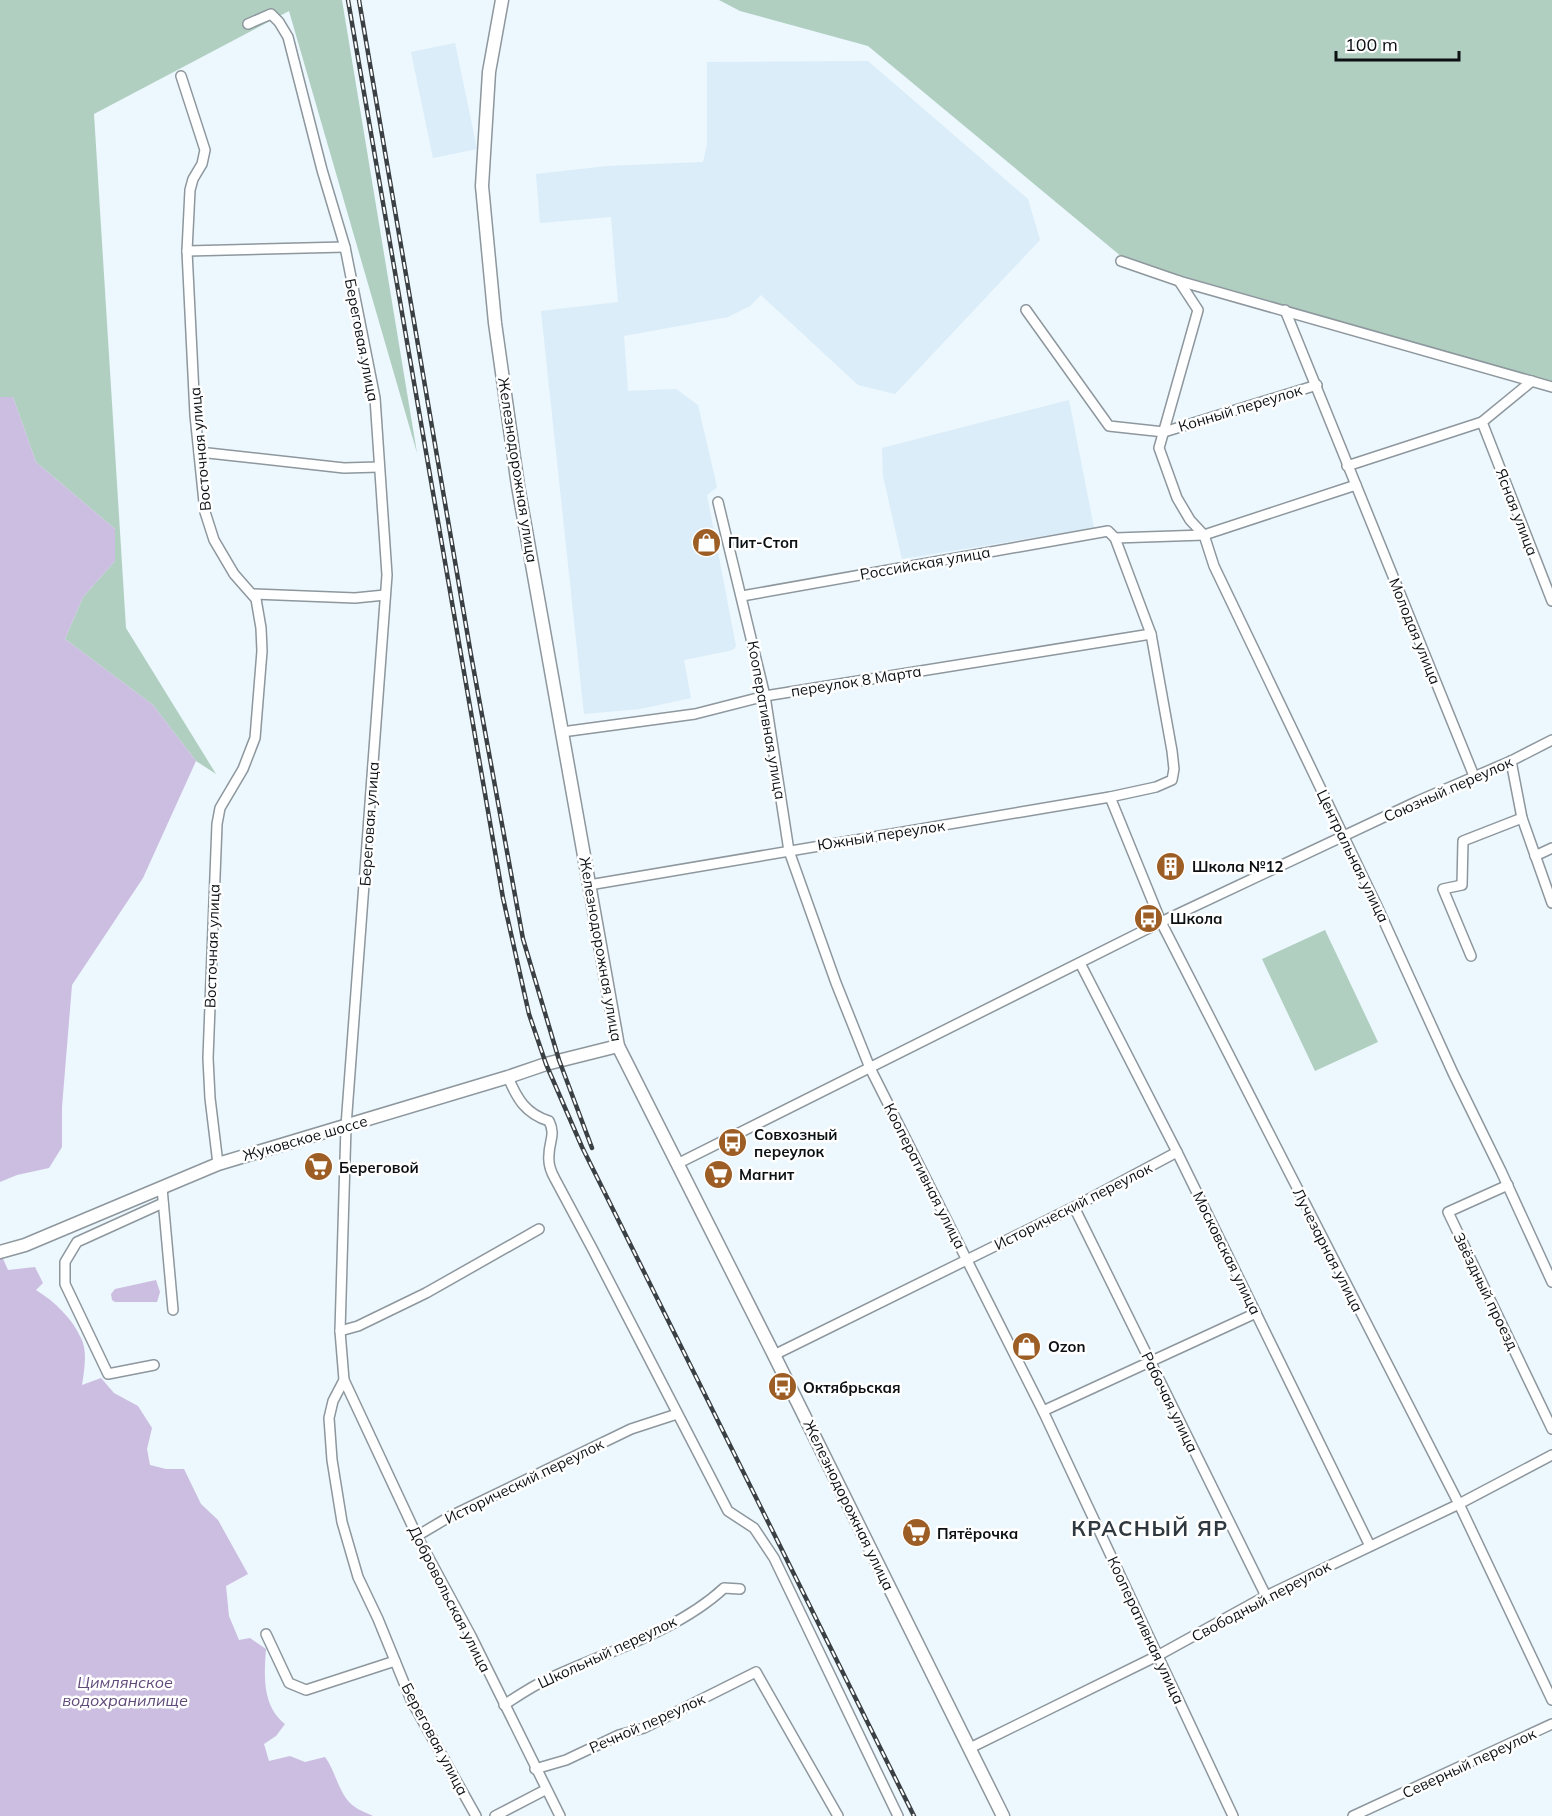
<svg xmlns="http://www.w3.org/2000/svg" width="1552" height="1816" font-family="Mulish,sans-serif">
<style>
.built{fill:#daedf8}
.green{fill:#b0cfc0}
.water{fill:#ccbee0}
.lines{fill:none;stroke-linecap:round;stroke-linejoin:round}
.minor-casing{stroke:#8d979d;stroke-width:12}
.major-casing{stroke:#8d979d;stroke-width:15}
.minor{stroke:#fff;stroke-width:9}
.major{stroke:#fff;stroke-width:12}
.rail-casing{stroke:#3a4043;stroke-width:4.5}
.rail{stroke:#fff;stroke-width:2;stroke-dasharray:7;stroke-linecap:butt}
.labels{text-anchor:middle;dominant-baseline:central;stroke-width:5;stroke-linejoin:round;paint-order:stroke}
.street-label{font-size:15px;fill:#0c1012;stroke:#fff}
.poi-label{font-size:15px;font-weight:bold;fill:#0c1012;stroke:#fff;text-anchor:start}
.water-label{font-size:16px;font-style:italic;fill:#604a7a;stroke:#fff}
.district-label{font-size:21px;font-weight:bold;letter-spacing:1.5px;fill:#30393f;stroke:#fff}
</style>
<rect width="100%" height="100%" fill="#ecf7fe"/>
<g class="built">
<polygon points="455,43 477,149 433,158 411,52"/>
<polygon points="868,61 1028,199 1040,240 895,394 858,385 761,295 750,306 728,317 624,336 628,391 676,389 698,405 717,487 707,495 736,646 733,650 684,660 691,698 640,709 584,714 541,311 618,302 611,217 540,223 536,174 607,166 703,162 707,145 707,62"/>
<polygon points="1069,400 1094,528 902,559 883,476 882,448"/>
</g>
<g class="green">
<polygon points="0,0 342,0 417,453 289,11 94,114 126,628 216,774 196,761 153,705 65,639 83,597 115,561 115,529 36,462 13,397 0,397"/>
<polygon points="719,0 1552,0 1552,382 1137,263 1122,257 868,46 740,11"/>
<polygon points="1325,930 1378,1042 1315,1071 1262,959"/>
</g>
<g class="water">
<polygon points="0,397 13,397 36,462 115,529 115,561 83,597 65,639 153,705 196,761 143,878 72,985 62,1107 62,1147 49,1168 17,1175 0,1182"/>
<path d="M0,1252L8,1270L35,1267L43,1283L36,1290C54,1301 72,1318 81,1338C88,1352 84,1371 82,1385L101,1378L114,1393L138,1406L152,1428L147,1449L150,1465L166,1469H184L201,1504L218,1520L248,1574L226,1586L229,1616L239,1640L250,1638L266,1649C264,1676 262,1706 285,1724L276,1736L264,1744L269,1761L290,1756L305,1762L325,1757C336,1771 339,1797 355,1807C360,1811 368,1813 373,1816H0Z"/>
<polygon points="156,1280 160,1292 157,1302 115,1302 112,1300 111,1294 115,1289"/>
</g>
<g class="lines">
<defs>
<g id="minor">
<polyline points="248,24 271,14 279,22 288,37 322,170 345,247 375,398 387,575 346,1126 340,1331 344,1380 333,1401 329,1418 332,1460 342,1522 358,1577 378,1619 411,1700 476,1816"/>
<polyline points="181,76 205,150 202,164 193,179 190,190 187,251 195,415 205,512 214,540 234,574 256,599 261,628 262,651 255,738 243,769 220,808 217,824 208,1058 210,1098 218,1164"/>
<polyline points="187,251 345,247"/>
<polyline points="1121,261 1179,281 1552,387"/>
<polyline points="1179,281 1198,310 1159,448 1177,498 1190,520 1204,535 1214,566 1377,906 1453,1073 1501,1171 1552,1282"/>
<polyline points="1026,310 1109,426 1164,432 1317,385"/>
<polyline points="1285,310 1474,776"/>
<polyline points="1482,422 1552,601"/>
<polyline points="199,452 344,468 379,467"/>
<polyline points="1347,466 1482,422 1532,381"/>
<polyline points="718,502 765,696 789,851 836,983 870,1068 1043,1411 1233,1816"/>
<polyline points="1115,538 1204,535 1356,485"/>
<polyline points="252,594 355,598 385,595"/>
<polyline points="562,732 695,714 765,696 1151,634"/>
<polyline points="1511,761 1522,818 1552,903"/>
<polyline points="1110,797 1161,922 1459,1504 1552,1700"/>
<polyline points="1535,856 1552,848"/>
<polyline points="589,885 1110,797 1156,787 1172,780 1174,769 1172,751 1151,634 1115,538 1108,531 742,596"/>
<polyline points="1471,956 1443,889 1462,885 1463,841 1522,818"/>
<polyline points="1080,963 1177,1152 1370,1546"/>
<path d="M508,1077C517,1099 526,1114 549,1121C556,1135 549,1141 549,1155C548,1163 551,1172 555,1179L593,1250L728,1511L754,1528L774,1558L898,1816"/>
<polyline points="677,1164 1161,922 1418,801 1511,761 1552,740"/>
<polyline points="1508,1185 1448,1212 1552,1429"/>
<polyline points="162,1188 173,1310"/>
<polyline points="1074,1207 1266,1596"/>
<polyline points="340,1331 358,1326 426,1293 539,1229"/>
<polyline points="774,1355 1074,1207 1177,1152"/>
<polyline points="154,1365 108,1374 65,1284 65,1262 77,1242 163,1203"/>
<polyline points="344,1380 417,1536 471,1636 560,1816"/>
<polyline points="1043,1411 1256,1313"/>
<polyline points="417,1536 449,1517 631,1429 677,1414"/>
<polyline points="266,1634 289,1683 306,1690 395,1661"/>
<path d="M504,1705C518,1696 532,1686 548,1679C604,1653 678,1631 724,1588L740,1589"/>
<polyline points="970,1748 1159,1655 1266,1596 1459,1504 1552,1455"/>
<polyline points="535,1769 566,1760 619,1735 644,1728 756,1672 838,1816"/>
<polyline points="495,1816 545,1790"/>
<polyline points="1353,1816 1552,1724"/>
</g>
<g id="major">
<polyline points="502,0 489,72 482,186 495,323 518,486 618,1046 774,1355 1003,1816"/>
<polyline points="0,1252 25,1245 218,1164 508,1077 546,1064 618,1046"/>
</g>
</defs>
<use href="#minor" class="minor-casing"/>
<use href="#major" class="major-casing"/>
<use href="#minor" class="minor"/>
<use href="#major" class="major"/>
<defs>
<g id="rail">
<polyline points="348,0 503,898 529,1014 546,1064 582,1147 914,1816"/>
<polyline points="359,0 471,655 523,939 559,1060 592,1148"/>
</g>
</defs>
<use href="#rail" class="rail-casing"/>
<use href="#rail" class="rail"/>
</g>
<defs>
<symbol id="shop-disc" viewBox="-11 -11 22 22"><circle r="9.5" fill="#9d5e25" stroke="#fff"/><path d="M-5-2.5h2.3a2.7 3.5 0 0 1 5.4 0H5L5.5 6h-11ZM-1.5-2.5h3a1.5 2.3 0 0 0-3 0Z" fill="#fff"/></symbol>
<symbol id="building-disc" viewBox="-11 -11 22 22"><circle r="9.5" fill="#9d5e25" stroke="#fff"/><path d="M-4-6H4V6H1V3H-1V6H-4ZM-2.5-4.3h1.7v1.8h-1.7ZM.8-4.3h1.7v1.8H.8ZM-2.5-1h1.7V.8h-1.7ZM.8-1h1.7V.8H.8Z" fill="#fff"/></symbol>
<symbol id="bus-disc" viewBox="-11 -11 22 22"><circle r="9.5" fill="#9d5e25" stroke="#fff"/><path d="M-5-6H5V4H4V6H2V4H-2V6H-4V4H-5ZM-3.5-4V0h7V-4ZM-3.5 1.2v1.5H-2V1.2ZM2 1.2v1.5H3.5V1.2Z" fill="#fff"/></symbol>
<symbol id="supermarket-disc" viewBox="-11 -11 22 22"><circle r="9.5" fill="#9d5e25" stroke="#fff"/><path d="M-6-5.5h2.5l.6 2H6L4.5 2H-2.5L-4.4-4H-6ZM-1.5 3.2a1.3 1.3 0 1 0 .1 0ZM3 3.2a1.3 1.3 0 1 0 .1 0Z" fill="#fff"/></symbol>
</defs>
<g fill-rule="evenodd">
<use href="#shop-disc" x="690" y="526" width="33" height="33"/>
<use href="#building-disc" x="1154" y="850" width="33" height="33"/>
<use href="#bus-disc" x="1132" y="902" width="33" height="33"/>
<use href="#bus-disc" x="716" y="1126" width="33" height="33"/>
<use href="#supermarket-disc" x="302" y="1150" width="33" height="33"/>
<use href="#supermarket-disc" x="702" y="1158" width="33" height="33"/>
<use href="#shop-disc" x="1010" y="1330" width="33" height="33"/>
<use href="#bus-disc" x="766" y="1370" width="33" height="33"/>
<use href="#supermarket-disc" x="900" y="1516" width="33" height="33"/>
</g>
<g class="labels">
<g class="street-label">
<text transform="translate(362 340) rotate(79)">Береговая улица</text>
<text transform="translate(1240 408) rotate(-17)">Конный переулок</text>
<text transform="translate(200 449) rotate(-95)">Восточная улица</text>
<text transform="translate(518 470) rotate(81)">Железнодорожная улица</text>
<text transform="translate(1517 512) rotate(69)">Ясная улица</text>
<text transform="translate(925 563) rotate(-10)">Российская улица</text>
<text transform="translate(1415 631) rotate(68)">Молодая улица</text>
<text transform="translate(856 681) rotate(-9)">переулок 8 Марта</text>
<text transform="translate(767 720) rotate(80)">Кооперативная улица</text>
<text transform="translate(1448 789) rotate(-24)">Союзный переулок</text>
<text transform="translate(369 824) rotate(-86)">Береговая улица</text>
<text transform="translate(881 835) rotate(-9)">Южный переулок</text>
<text transform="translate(1353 856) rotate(64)">Центральная улица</text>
<text transform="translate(212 946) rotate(-88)">Восточная улица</text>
<text transform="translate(601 949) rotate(80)">Железнодорожная улица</text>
<text transform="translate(305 1138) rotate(-16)">Жуковское шоссе</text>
<text transform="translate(925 1176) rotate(63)">Кооперативная улица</text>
<text transform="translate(1073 1206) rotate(-27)">Исторический переулок</text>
<text transform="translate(1328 1250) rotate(63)">Лучезарная улица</text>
<text transform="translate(1227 1253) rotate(64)">Московская улица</text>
<text transform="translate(1486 1291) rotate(64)">Звёздный проезд</text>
<text transform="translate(1170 1402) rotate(64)">Рабочая улица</text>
<text transform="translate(524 1481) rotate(-26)">Исторический переулок</text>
<text transform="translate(849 1505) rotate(64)">Железнодорожная улица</text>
<text transform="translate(450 1599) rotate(63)">Добровольская улица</text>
<text transform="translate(1261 1601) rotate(-28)">Свободный переулок</text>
<text transform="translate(1146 1630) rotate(65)">Кооперативная улица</text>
<text transform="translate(607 1652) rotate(-25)">Школьный переулок</text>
<text transform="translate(647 1723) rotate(-24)">Речной переулок</text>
<text transform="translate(435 1739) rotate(62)">Береговая улица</text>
<text transform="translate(1469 1763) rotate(-25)">Северный переулок</text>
</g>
<g class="poi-label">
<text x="728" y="542">Пит-Стоп</text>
<text x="1192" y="866">Школа №12</text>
<text x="1170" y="918">Школа</text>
<text x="754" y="1134">Совхозный<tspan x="754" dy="17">переулок</tspan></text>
<text x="339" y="1167">Береговой</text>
<text x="739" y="1174">Магнит</text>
<text x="1048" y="1346">Ozon</text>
<text x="803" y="1387">Октябрьская</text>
<text x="937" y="1533">Пятёрочка</text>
</g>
<g class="water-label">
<text x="125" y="1682">Цимлянское<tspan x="125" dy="18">водохранилище</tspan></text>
</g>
<g class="district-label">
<text x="1150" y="1528">КРАСНЫЙ ЯР</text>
</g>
</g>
<path d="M1336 51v9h123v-9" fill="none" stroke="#0c1012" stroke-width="3"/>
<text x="1345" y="51" font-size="18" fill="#0c1012" stroke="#ffffff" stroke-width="4.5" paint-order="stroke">100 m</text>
</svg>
